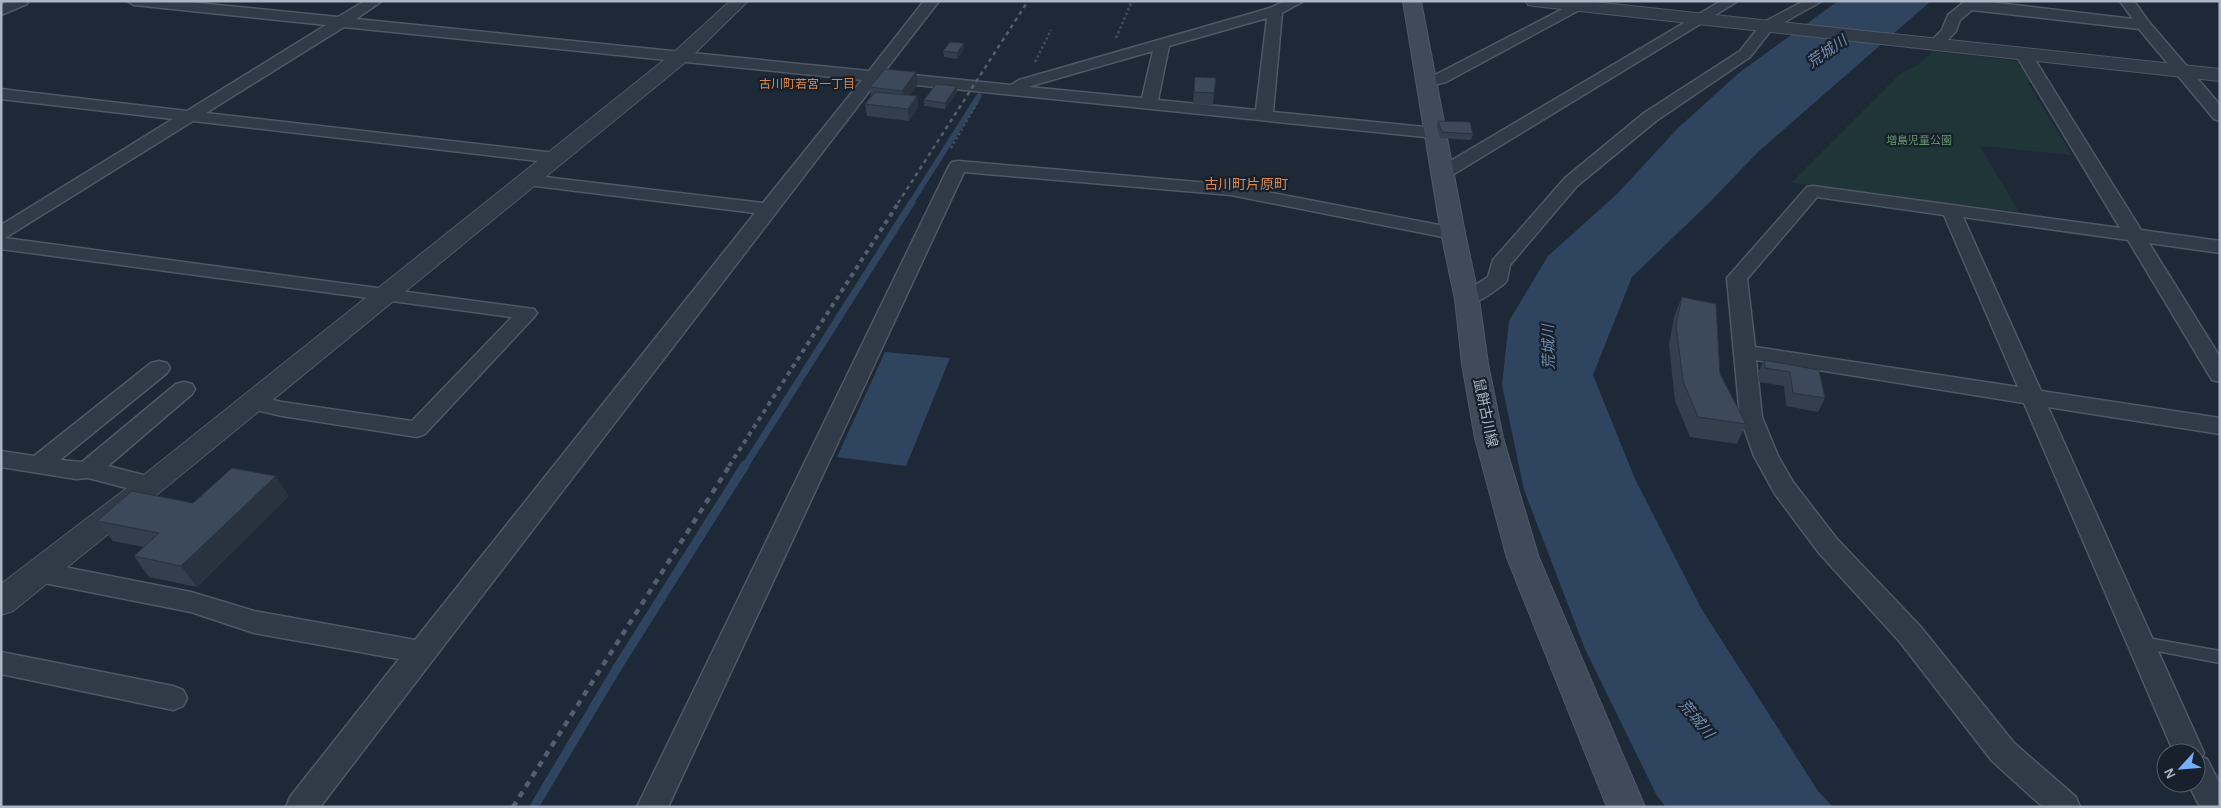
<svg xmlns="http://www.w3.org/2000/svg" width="2221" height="808" font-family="'Alegreya Sans','Noto Sans JP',sans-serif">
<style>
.green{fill:#203538}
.water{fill:#2f445f}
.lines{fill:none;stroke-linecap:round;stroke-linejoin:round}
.stream-far2{stroke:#2f445f;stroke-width:5.5}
.stream-far1{stroke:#2f445f;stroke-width:7}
.stream{stroke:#2f445f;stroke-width:9}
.service-casing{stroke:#4f5865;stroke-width:3}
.minor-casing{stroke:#4f5865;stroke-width:3}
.tertiary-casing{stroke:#4f5865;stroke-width:2}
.secondary-casing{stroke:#4f5865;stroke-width:2}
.path{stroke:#3a5152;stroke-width:2.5;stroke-dasharray:2.5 2.5;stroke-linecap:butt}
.service{fill:#313b47;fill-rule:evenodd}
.minor{fill:#313b47;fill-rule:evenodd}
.tertiary{fill:#313b47;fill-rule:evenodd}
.secondary{fill:#3f4a5a;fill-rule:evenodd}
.rail-far2{stroke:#535f6f;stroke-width:2.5;stroke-dasharray:4 4;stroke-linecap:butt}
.rail-far1{stroke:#535f6f;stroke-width:4;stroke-dasharray:4.5 4.5;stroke-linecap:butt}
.rail{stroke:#535f6f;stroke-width:4.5;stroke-dasharray:6 6;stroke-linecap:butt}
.wall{fill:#333f4d}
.shaded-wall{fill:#29333f}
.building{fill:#3b495a;stroke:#29333f}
.labels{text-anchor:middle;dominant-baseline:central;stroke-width:4.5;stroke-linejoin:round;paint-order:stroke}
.far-park-label{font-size:11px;fill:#62966c;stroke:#17202b}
.far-neighbourhood-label{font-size:12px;fill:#d98951;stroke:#17202b}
.far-quarter-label{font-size:14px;fill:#d98951;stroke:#17202b}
.street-label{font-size:14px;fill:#abb5c5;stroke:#17202b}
.water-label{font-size:15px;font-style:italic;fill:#718daf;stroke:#17202b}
</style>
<rect width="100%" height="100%" fill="#1e2937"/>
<polygon class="green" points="1933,51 2017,61 2032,83 2028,83 2072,155 1980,146 2019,212 1791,183 1901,73 1918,65"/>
<g class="water">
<polygon points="1838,1 1931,1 1758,152 1709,203 1632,277 1593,375 1635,479 1701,608 1818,791 1833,807 1666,807 1657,796 1585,649 1524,490 1502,385 1509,321 1548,256 1617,194 1678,128 1740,72"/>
<polygon points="885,352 950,358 906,466 837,457"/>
</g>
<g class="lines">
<polyline class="stream-far2" points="911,203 979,96"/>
<polyline class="stream-far1" points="745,466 912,202"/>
<polyline class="stream" points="534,807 617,668 745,465"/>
<defs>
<polygon id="service" points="2142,637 2220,651 2220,663 2137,647 2135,643 2137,639"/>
<g id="minor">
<polygon points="10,1 29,1 27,4 1,15 1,5"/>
<path d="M127,1H178L338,17L365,1H382L356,19L869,71L924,1H939L884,72L1011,85L1019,80L1270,8L1285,1H1304L1282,13L1273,112L1435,128L1441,129L1443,133L1441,137L1435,138L877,81L320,807H286L290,797L399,659L254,633L191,612L39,582L30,579L26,572L30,565L39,562L191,592L254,611L415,640L755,213L528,185L522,184L519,180L522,176L528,175L763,203L862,80L344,27L206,113L555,153L561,154L564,158L561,162L555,163L193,121L5,238L534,309L537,313L534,317L425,434L417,437L282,416L243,407L240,402L243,397L251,395L282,402L412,421L512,317L1,249V225L173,119L1,99V89L187,111L326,25L134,5ZM1267,18L1256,110L1158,100L1169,46ZM1153,51L1142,98L1029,87L1031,86Z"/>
<polygon points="1578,1 1596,1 1446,82 1426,87 1420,85 1418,82 1420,79 1435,75"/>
<polygon points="1721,1 1738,1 1449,177 1437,177 1434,173 1437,169"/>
<path d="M1804,1H1822L1772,29L1750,57L1656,121L1577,186L1510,265L1507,280L1504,284C1491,293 1476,307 1460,303L1457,299L1460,295L1488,277L1493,260L1565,178L1644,113L1740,51L1762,23Z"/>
<polygon points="1965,1 1981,1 2133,19 2120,1 2134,1 2149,22 2220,105 2220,121 2214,119 2139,29 1972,10 1960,20 1956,31 1940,48 1930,48 1927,45 1942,30 1948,15"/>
<path d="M2024,50L2029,52L2032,55L2141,230L2220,241V253L2149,243L2220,357V382L2212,380L2128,240L1963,217L2041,391L2220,418V434L2048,407L2204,753L2202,757L2207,759L2220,784V807H2200L2188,783H2196V753H2174L2024,403L1756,360L1762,417L1778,456L1793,482L1837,539L1920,626L2014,743L2076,797L2080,807H2043L1992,761L1900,642L1819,553L1775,494L1754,456L1740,417L1727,278L1807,187L1813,186L2120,228L2016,55L2019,52ZM1817,197L1944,215L2018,387L1755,347L1747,279Z"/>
<polygon points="958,161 1231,185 1460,229 1462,233 1460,237 1453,239 1231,195 964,172 668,807 637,807 949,166 952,162"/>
<polygon points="159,361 167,363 170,368 167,373 60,460 82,462 176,384 184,382 192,384 195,389 192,394 108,466 159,479 162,485 159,491 150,494 88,478 76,479 1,467 1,451 34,456 151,363"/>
<polygon points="1,652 173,686 183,690 187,698 183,706 173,710 1,674"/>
</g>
<g id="tertiary">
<polygon points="730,1 748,1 687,61 160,492 13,611 1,615 1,584 140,478 673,53"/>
<polygon points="1526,1 1585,1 2220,69 2220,81 1534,6 1528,5"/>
</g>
<polygon id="secondary" points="1403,1 1421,1 1465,233 1479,299 1488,364 1503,438 1539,558 1645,807 1607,807 1507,558 1475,438 1462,364 1455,299 1441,233"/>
</defs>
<use href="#service" class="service-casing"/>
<use href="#minor" class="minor-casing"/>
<use href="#tertiary" class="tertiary-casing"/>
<use href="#secondary" class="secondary-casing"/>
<g class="path">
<polyline points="1116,38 1132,1"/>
<polyline points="1035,62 1051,30"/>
<polyline points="951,148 977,103"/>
</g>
<use href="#service" class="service"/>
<use href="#minor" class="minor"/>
<use href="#tertiary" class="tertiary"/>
<use href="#secondary" class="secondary"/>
<polyline class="rail-far2" points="898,203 1028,1"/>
<polyline class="rail-far1" points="729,466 899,202"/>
<polyline class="rail" points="513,807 730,465"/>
</g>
<g class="wall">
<polygon points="964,43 964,49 957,59 944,57 943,51"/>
<polygon points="916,72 918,84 909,95 917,96 918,108 909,121 867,116 865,104 871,96 870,87"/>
<polygon points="1195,77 1216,78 1213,105 1193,104"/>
<polygon points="957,92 945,109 924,106 924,100"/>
<polygon points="1438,121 1473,134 1471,140 1440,138 1437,127"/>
<polygon points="1682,297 1746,424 1737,444 1690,437 1675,401 1669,345 1674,317"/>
<polygon points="1764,360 1819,370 1825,398 1818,412 1786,406 1784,386 1759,382 1758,373"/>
<polygon points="289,496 197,587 149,577 134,556 144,547 113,541 97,521"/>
</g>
<g class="shaded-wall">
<polygon points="964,43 964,49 957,59 957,53"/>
<polygon points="916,72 918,84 904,103 902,91"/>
<polygon points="1216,78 1215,89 1213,105 1214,93"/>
<polygon points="957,86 957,92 945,109 945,103"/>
<polygon points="917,96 918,108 909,121 908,109"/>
<polygon points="276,476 289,496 197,587 181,566"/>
</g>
<g class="building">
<polygon points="950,42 964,43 957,53 943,51"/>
<polygon points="885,69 916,72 902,91 870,87"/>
<polygon points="1195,77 1216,78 1214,93 1194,92"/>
<polygon points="936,84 957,86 945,103 924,100"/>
<polygon points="875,92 917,96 908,109 865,104"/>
<polygon points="1438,121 1470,122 1473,134 1442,132"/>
<polygon points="1682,297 1716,304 1720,374 1746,424 1698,417 1683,381 1676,325"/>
<polygon points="1764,360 1819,370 1825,398 1793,393 1790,372 1765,368"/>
<polygon points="232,468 276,476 181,566 134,556 159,533 97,521 132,491 193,503"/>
</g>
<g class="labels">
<g class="far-park-label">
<text x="1919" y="140">増島児童公園</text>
</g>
<g class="far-neighbourhood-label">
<text x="807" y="84">古川町若宮一丁目</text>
</g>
<g class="far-quarter-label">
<text x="1246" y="185">古川町片原町</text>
</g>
<g class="street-label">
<text transform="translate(1485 413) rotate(78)">鼠餅古川線</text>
</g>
<g class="water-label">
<text transform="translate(1827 52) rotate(-35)">荒城川</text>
<text transform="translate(1549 347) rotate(-91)">荒城川</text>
<text transform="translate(1696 719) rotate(50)">荒城川</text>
</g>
</g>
<rect width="2221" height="808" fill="none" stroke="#abb5c5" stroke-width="5"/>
<g transform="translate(2181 768) rotate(244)"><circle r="24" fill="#17202b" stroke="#525c69"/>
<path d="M0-4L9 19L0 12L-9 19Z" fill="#76aefe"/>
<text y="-8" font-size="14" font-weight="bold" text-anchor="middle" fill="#abb5c5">N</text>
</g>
</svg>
